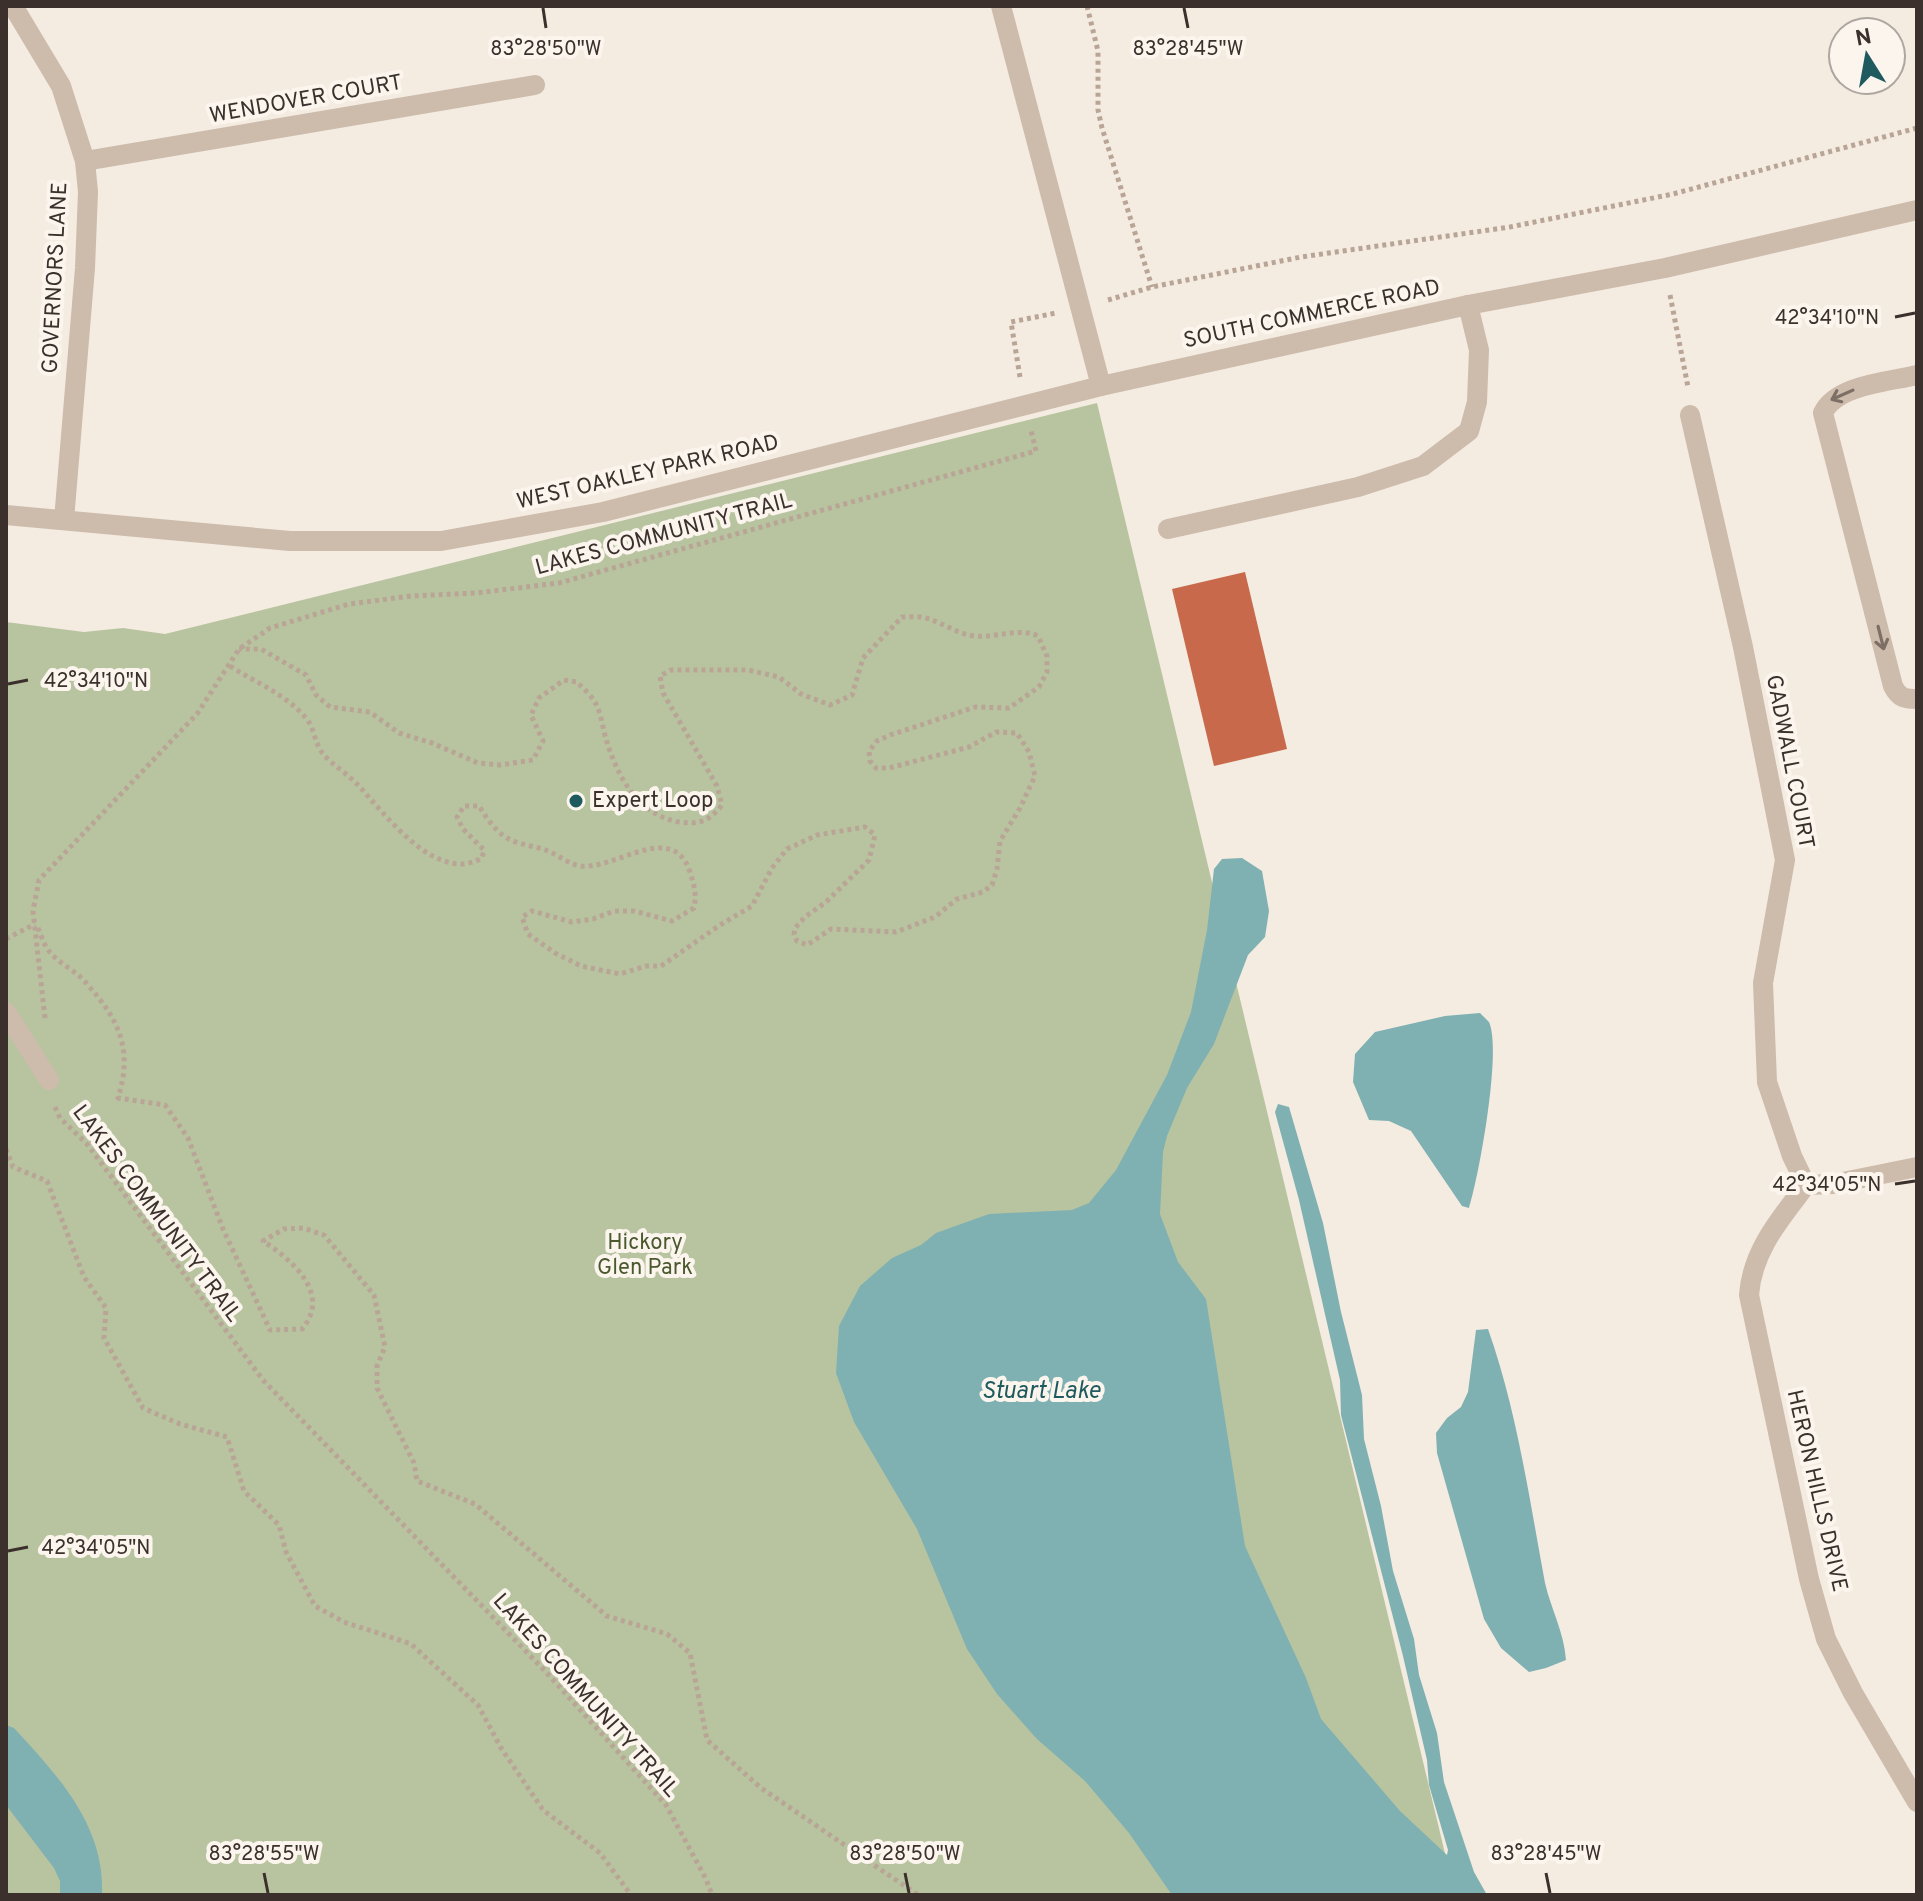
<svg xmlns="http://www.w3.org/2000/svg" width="1923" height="1901" font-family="Overpass,sans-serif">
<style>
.green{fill:#b8c4a0}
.water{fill:#7fb0b2}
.building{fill:#c8694b}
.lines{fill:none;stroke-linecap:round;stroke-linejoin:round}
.path{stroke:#b9a596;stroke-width:5;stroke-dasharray:4 4;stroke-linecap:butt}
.minor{stroke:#cdbbac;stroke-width:20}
.oneway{stroke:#7d6f65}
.ticks{fill:none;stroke:#3b302b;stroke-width:3}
.poi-dot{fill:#1f5a5e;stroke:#fbf5ee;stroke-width:3}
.labels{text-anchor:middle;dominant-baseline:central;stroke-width:8;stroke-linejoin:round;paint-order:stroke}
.street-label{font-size:22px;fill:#3b302b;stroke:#fbf5ee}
.poi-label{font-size:22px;fill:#3b302b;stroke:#fbf5ee;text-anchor:start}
.park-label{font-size:22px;fill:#4a5a2e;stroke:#fbf5ee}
.water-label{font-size:24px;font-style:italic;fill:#1f5a5e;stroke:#fbf5ee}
.ticks-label{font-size:20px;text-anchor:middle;fill:#3b302b;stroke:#fbf5ee;stroke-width:8;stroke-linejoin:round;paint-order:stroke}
</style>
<rect width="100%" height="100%" fill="#f4ebe1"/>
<polygon class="green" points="1097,403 1455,1895 6,1895 6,622 84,632 123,628 165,634"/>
<g class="water">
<polygon points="1242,858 1262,871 1269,911 1265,937 1248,955 1214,1044 1187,1088 1167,1136 1163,1152 1160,1214 1178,1262 1206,1299 1245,1546 1306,1678 1321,1719 1400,1811 1447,1855 1448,1850 1429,1785 1427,1760 1403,1656 1341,1415 1340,1380 1299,1200 1275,1112 1278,1104 1289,1107 1323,1223 1341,1312 1362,1395 1364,1439 1381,1506 1393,1571 1414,1639 1419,1675 1437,1733 1444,1782 1474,1872 1487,1895 1172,1895 1129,1833 1085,1781 1037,1739 997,1694 967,1649 917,1529 854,1422 836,1373 839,1326 860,1286 892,1258 921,1245 936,1233 989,1214 1072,1210 1089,1203 1116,1170 1167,1075 1191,1012 1207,930 1214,869 1222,859"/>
<path d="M1480,1013C1482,1015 1488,1021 1489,1022C1502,1050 1479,1177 1469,1208L1462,1206L1411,1131L1389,1121L1369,1120L1353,1082L1355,1054L1375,1032L1445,1016Z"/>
<path d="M1488,1329C1517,1411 1529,1497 1545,1583C1551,1609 1564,1632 1566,1660L1546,1668L1529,1672L1501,1648L1484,1619L1437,1453L1436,1433L1447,1418L1461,1407L1468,1392L1476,1330Z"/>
<path d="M6,1725L14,1728C58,1776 105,1825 102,1895H60V1881L54,1868L6,1805Z"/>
</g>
<polygon class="building" points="1245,572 1287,749 1214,766 1172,589"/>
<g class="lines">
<g class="path">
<polyline points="1087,6 1098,51 1098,110 1102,128 1152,287"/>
<polyline points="1670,295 1688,387"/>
<polyline points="1108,300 1152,287 1301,257 1510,227 1673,194 1917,128"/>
<polyline points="1020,377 1011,322 1056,313"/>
<path d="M230,666C256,683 284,693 305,717C315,727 314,744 324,755C333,765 346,773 356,783C384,812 435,885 482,858L484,850L463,829L457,817L464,806H479C486,817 495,831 507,838C519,845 536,846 548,851C558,855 566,862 576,865C610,875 672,817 690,872C694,886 697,893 694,908L672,921L634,911H614L593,919L572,922L532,911L522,917L528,934L555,953L581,966L620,974L646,966H661L720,925L752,906L772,868L787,849L817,835L865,827L875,835L869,860L826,902L805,917L795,928L794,934L797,941L807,945L831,929L896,932L935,917L957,899L983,892L992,885L997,869L1000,841L1020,808L1035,776L1029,752L1017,733L996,732L969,747L889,768H876L870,761L869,751L877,741L890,735L975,707L1009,708L1039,687L1047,672V656L1038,636C1019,627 997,638 975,636C955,634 940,620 921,617C915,616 908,617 902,617L863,658L852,695L830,705L801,694L779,677L748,670H671L660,676L663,693L717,786L722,805C709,821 700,825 679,822C639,815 618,778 607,742C603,731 602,717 597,706C593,697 584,689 577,682L564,680L539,698L531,715L543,741L533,760L500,765L478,763L432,743L399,733L370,712L330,707L316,695L306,675L261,649H239"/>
<path d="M38,928C41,935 44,945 49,951C59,964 77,971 87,984C120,1021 133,1050 118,1098L165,1105L188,1138L223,1229L270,1330L302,1329C332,1294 292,1260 263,1241L284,1229L303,1228L324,1235L374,1295L385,1347L377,1366V1388L414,1463L417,1481L475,1504L607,1616L667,1634L690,1653L707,1740L761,1788L918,1895"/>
<polyline points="6,939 35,924"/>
<polyline points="45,1018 33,911 39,880 197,714 239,649 270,628 349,604 411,596 476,593 559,583 1036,451 1031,430"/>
<polyline points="55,1107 60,1118 87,1144 263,1380 545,1671 666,1805 706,1879 712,1895"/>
<polyline points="6,1149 13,1167 47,1181 84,1277 106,1308 104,1338 143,1408 180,1424 227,1437 244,1491 279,1525 286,1552 315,1606 344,1622 411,1644 478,1705 501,1748 543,1810 600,1853 631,1895"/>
</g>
<g class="minor">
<polyline points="13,6 61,86 85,161 88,192 85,268 64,520"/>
<polyline points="1001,6 1101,386"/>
<polyline points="85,161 535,85"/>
<path d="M1917,375C1888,382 1836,385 1823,413L1893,686C1899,698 1905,699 1917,699"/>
<polyline points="1690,415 1743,647 1785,860 1763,983 1767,1082 1792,1156 1806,1185 1833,1184 1917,1167"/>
<polyline points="6,515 290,541 441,541 603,512 1101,386 1468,305 1665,268 1917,210"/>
<polyline points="1168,529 1358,487 1423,466 1469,431 1477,402 1479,350 1468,305"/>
<polyline points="6,1012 49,1080"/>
<path d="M1806,1185C1780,1219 1752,1251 1749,1295L1809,1579L1826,1639L1853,1693L1917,1802"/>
</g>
</g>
<defs><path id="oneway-shaft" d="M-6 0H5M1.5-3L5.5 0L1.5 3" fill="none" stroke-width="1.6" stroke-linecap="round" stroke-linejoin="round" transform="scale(2)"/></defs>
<g class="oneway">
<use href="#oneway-shaft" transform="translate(1842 395) rotate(156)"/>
<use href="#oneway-shaft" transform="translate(1881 638) rotate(76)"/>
</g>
<path class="ticks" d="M543,8L546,28M1184,8L1188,28M1895,317L1915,313M8,684L28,680M1895,1184L1915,1181M8,1551L28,1547M264,1873L268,1893M905,1873L909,1893M1546,1873L1550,1893"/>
<circle class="poi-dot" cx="576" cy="801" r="8"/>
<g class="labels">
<g class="street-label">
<text transform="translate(306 100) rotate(-10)">WENDOVER COURT</text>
<text transform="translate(56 278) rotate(-87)">GOVERNORS LANE</text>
<text transform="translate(1312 315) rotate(-12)">SOUTH COMMERCE ROAD</text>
<text transform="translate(648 473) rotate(-13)">WEST OAKLEY PARK ROAD</text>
<text transform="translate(664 535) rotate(-15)">LAKES COMMUNITY TRAIL</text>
<text transform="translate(1789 762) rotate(79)">GADWALL COURT</text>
<text transform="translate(156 1214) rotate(53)">LAKES COMMUNITY TRAIL</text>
<text transform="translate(1816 1491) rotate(77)">HERON HILLS DRIVE</text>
<text transform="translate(585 1696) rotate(48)">LAKES COMMUNITY TRAIL</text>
</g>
<g class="poi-label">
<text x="592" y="801">Expert Loop</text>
</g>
<g class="park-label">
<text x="645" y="1243">Hickory<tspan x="645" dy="25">Glen Park</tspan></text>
</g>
<g class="water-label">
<text x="1041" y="1392">Stuart Lake</text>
</g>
</g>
<g class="ticks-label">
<text x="546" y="55">83°28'50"W</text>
<text x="1188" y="55">83°28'45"W</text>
<text x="1827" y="324">42°34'10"N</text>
<text x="96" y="687">42°34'10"N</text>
<text x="1827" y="1191">42°34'05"N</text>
<text x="96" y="1554">42°34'05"N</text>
<text x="264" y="1860">83°28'55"W</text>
<text x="905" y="1860">83°28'50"W</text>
<text x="1546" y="1860">83°28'45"W</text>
</g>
<rect width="1923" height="1901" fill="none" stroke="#3b302b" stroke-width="16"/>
<g transform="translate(1867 56) rotate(349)"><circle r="38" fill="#fbf5ee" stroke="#aea6a0" stroke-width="2"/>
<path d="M0-6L14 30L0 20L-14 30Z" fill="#1f5a5e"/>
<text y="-12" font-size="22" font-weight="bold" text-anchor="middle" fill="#3b302b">N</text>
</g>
</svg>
